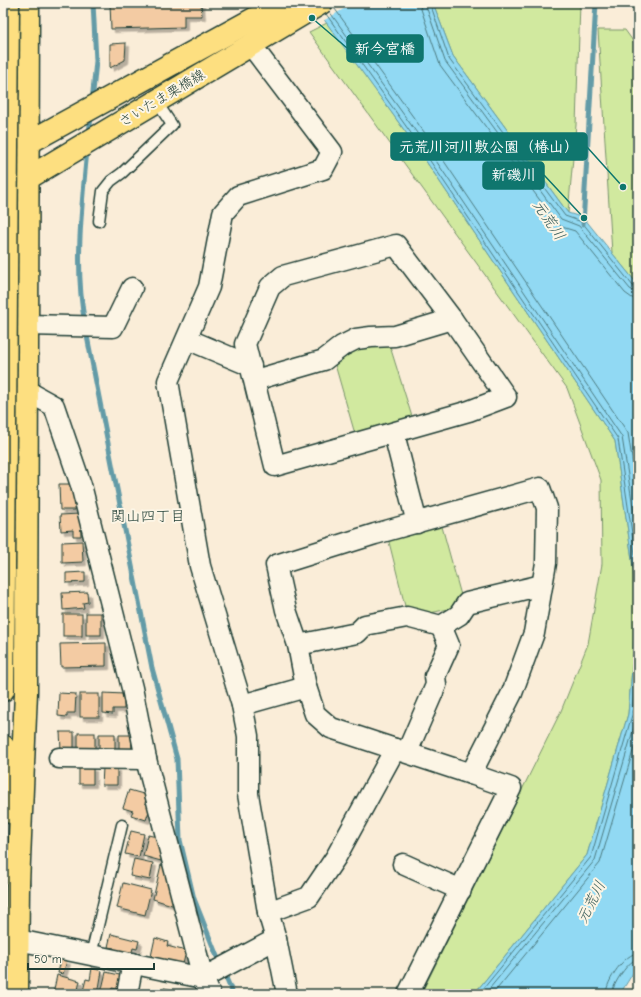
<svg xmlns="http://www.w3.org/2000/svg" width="641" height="997" font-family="'Comic Neue','Klee One',sans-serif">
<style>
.green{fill:#d1e99f;stroke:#78936a}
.water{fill:#91d9f3;stroke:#639ba7}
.pier{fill:#faedd8}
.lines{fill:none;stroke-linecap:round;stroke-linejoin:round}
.shore{stroke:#4d7b80;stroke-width:1}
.stream{stroke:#639ba7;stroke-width:5}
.building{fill:#f3cba3;stroke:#1f3d34;filter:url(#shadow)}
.lane-casing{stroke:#1f3d34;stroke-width:13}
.street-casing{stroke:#1f3d34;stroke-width:23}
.primary-casing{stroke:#1f3d34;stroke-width:25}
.highway-casing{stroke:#1f3d34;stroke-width:25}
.lane{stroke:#fcf5e5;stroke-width:10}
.street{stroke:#fcf5e5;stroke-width:20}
.primary{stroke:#fddf80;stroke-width:22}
.highway{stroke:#fddf80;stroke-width:22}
.highway-bridge-casing{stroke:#1f3d34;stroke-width:25;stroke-linecap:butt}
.highway-bridge{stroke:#fddf80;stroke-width:22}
.labels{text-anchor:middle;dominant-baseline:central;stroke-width:4;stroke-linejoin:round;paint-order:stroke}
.street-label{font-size:14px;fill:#1f3d34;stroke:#fcf5e5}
.water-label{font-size:15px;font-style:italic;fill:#365c5a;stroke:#fcf5e5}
.neighbourhood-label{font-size:15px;fill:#1f3d34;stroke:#fcf5e5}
.leader{fill:none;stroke:#0f766e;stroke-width:1.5}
.callout-dot{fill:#0f766e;stroke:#fcf5e5;stroke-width:1.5}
.callout{fill:#0f766e;stroke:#0f766e;stroke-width:1.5}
.callout-label{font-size:15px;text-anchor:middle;font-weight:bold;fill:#fff}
</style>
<defs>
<filter id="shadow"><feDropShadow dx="3.5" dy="3.5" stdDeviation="0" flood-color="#0004"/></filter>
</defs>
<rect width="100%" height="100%" fill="#faedd8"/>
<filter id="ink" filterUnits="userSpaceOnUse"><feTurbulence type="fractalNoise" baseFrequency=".025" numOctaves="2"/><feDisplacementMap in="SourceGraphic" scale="8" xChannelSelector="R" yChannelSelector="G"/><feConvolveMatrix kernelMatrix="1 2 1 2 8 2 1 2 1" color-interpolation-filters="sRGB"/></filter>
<g filter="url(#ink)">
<g class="green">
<polygon points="433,3 580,3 576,125 568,213 453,56"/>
<polygon points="327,23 415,145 615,441 638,601 628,714 587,855 474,994 421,994 561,711 588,644 602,564 601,480 567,388 309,32"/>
<polygon points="598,30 625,30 638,48 638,285 612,253"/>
<polygon points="388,340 413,420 355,434 334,361 344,352"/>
<polygon points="441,523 462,599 453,608 421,615 406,610 388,538"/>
</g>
<polygon class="water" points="312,3 433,3 453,56 568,213 584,218 638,285 638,965 620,994 474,994 587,855 628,714 638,601 615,441 415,145"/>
<polygon class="pier" points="310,3 354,3 323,21"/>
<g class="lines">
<g class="shore">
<polyline points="419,3 440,65 556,222 562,227 575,231 625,293 632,298 638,299"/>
<polyline points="425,3 445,61 561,219 579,226 630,289 638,293"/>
<polyline points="430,3 449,59 565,216 582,222 633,286 638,288"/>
<polyline points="332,5 427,136 628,433 638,497"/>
<polyline points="329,11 422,140 622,437 638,539"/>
<polyline points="326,14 418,143 618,439 638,574"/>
<polyline points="479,994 591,857 632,715 638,646"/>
<polyline points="485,994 595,860 637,717 638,704"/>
<polyline points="493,994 600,863 638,734"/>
<path d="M606,994C606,981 625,953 638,953"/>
<path d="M612,994C612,985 629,959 638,959"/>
</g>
<g class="stream">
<polyline points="92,102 96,61 93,3"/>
<polyline points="89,134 91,116"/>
<polyline points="583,224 596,3"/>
<path d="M85,323C74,269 82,204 87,150"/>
<polyline points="86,331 152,668 177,759 180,840 194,899 220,964"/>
<polyline points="223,971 233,994"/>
</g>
</g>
<g class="building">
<polygon points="110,3 201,3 202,16 184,16 184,27 111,29"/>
<polygon points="126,43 125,60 110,68 110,44"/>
<polygon points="59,484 75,484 75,510 60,510"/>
<polygon points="80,514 81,536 73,536 73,530 61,531 60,515"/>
<polygon points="82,541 83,562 62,563 62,542"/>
<polygon points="85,572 85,582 66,583 66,573"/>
<polygon points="87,592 88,602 83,603 84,608 63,610 62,593"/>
<rect x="86" y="613" width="15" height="22"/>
<rect x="63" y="614" width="19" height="22"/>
<polygon points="106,643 106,666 61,667 60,644"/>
<polygon points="59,693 76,694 75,713 67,713 67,717 58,716"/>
<polygon points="103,693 124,694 124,709 113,709 113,714 103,713"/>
<rect x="80" y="694" width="19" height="23"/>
<polygon points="60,732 74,732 74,750 61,749"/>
<rect x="78" y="733" width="17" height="16"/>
<polygon points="99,734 115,734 115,750 99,749"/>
<polygon points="119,735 131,735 132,750 119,750"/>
<polygon points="79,767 93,768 93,784 79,784"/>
<polygon points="103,768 117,768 117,785 102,785"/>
<polygon points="129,790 147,795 145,803 151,805 146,820 131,815 133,811 123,808"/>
<polygon points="131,831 144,834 139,857 125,854"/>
<polygon points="148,835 157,837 163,852 161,861 143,856"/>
<polygon points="134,859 153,863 150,880 130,876"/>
<polygon points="161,865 168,867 175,906 153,899"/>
<polygon points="123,883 151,890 145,915 117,908"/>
<polygon points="111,934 139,941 137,949 133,948 130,959 112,955 114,948 108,947"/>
<polygon points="155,938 168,942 167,946 186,951 182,969 150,961"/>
<polygon points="61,960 67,961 63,974 58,973"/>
<polygon points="92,968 102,971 98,994 83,991 86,979 90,980"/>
<polygon points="106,972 124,976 121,990 112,988 110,994 101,993"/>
<polygon points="57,975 80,981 77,994 53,994"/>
<polygon points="164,988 177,991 176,994 163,994"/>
</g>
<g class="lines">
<defs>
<g id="lane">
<polyline points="99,221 103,191 111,181 122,173 172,125 156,101"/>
<polyline points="91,955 122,825"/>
</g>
<g id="street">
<polygon points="396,245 452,319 506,397 469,411 275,466 245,344 270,287 283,276"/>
<polyline points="27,325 113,327 132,288"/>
<polyline points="187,339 251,366"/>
<polyline points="255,380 324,360 342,346 356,339 371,337 395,336 452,319"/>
<polyline points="27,391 54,406 81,485 132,688 146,759 203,978 210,994"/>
<polyline points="394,434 417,523"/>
<polygon points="540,488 547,508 546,563 534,633 512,693 471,774 331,728 315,714 306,687 298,645 286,610 276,565 375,534"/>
<polyline points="298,645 357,633 365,625 407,617 441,626 459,615 467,603 542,585"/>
<polyline points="242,705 306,687"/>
<polyline points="407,752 436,685 435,676 449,645 441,626"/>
<polyline points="59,758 146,759"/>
<polyline points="403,864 461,890"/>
<polyline points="268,912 309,897 336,857 395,749"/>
<polyline points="276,939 287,994"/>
<polyline points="18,940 203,978 276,939 268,912 248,794 248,736 242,705 200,566 168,381 209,287 223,213 238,196 323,169 332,152 251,45"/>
<polyline points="127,994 133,963"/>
<polyline points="408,994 511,788 471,774"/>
</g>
<g id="primary">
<polyline points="13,151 283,3"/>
<polyline points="13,187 321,3"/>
</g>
<g id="highway">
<polyline points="3,690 4,570"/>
<polyline points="3,746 10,812"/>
<polyline points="17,868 18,884 17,994"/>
<polyline points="18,884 26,692 28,3"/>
</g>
</defs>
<use href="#lane" class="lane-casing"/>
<use href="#street" class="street-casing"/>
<use href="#primary" class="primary-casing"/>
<use href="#highway" class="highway-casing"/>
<use href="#lane" class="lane"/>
<use href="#street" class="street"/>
<use href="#primary" class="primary"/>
<use href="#highway" class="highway"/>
<defs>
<polyline id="highway-bridge" points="4,570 8,3"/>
</defs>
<use href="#highway-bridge" class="highway-bridge-casing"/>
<use href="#highway-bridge" class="highway-bridge"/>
</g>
</g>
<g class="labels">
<g class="street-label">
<text transform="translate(162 98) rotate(-31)">さいたま栗橋線</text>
</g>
<g class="water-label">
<text transform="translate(549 220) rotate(56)">元荒川</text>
<text transform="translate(591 902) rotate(-63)">元荒川</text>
</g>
<g class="neighbourhood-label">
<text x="148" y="516">関山四丁目</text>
</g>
</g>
<path class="leader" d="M312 18L347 48M623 187L587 147M584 218L544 175"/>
<g class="callout-dot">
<circle cx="312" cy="18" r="4"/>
<circle cx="623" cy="187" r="4"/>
<circle cx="584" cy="218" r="4"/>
</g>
<g class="callout">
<rect x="347" y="35" width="76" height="27" rx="4"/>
<rect x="391" y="133" width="196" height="27" rx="4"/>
<rect x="483" y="162" width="61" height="27" rx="4"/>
</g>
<g class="callout-label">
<text x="385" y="54">新今宮橋</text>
<text x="489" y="152">元荒川河川敷公園（椿山）</text>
<text x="514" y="180">新磯川</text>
</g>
<rect width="641" height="997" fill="none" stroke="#fcf5e5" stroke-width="16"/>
<rect x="8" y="8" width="625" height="981" fill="none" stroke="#1f3d34" stroke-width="1.5" filter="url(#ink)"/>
<path d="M28 963v6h126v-6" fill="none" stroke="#1f3d34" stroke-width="2"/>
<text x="34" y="963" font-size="12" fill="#1f3d34" stroke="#fcf5e5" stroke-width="3" paint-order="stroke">50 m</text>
</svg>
